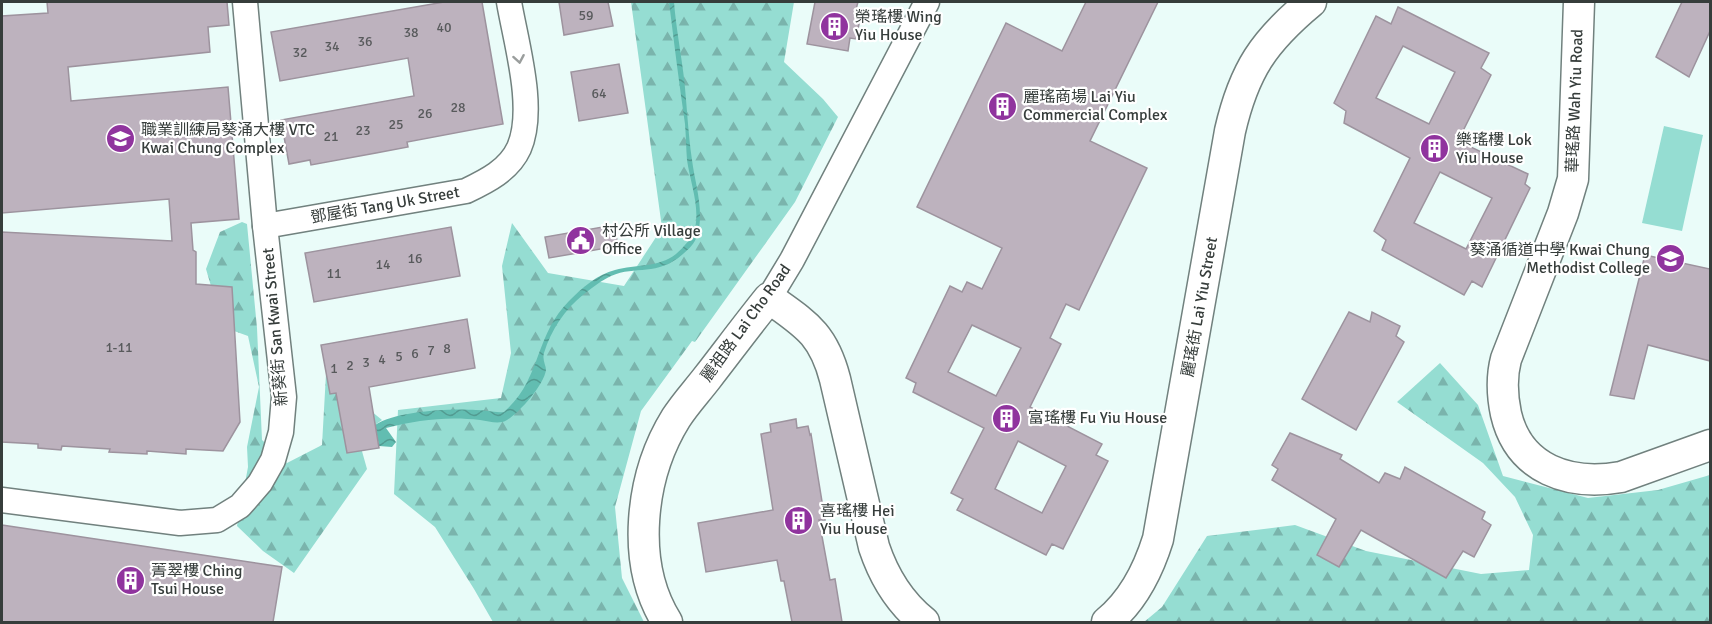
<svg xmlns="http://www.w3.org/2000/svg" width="1712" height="624" font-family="Signika,'Noto Sans TC',sans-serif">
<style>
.forest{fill:url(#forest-firs)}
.garden{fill:#95ddd2}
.water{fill:url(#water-waves)}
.building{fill:#bdb2be;stroke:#9d939e;stroke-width:1.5;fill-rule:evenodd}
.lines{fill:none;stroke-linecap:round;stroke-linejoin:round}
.minor-casing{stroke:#71817e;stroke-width:27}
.tertiary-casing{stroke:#71817e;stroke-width:33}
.minor{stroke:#fff;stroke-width:24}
.tertiary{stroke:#fff;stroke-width:30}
.oneway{stroke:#9a9e9d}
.labels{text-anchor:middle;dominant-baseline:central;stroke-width:4.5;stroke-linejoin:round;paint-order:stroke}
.number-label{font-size:14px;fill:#585a5c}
.poi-label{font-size:16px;fill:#363d3b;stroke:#fff;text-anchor:start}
.street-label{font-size:16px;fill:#363d3b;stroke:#fff}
</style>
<defs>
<pattern id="forest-firs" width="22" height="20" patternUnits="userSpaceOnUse" patternTransform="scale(1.5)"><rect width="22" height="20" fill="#95ddd2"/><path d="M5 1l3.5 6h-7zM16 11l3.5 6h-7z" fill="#7ab4ac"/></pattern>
<pattern id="water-waves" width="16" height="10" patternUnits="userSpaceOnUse" patternTransform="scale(1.5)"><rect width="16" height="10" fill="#62bdb1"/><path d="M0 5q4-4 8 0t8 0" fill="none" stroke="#529b91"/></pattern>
</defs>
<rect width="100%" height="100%" fill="#eafcf9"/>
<g class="forest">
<polygon points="631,2 794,2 784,62 823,99 838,117 795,202 695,342 692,341 641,411 615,507 622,578 644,622 493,622 474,589 435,527 394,494 398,410 501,398 511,353 502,266 512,223 548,273 624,286 662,228"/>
<polygon points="242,222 247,224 257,328 262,440 287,463 322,445 326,374 382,420 358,437 367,469 294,573 263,551 237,526 248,467 247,447 259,387 248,336 223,327 206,269 220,232"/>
<polygon points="1440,363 1478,405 1503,476 1588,498 1658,490 1710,475 1710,622 1144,622 1162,607 1207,536 1295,525 1366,551 1481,574 1529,570 1533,535 1515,497 1483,463 1397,402"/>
</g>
<polygon class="garden" points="1664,126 1703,135 1682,231 1642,223"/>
<path class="water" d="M669,2H674C676,27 681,53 684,78C687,105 688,133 692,160C695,184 705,212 697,236C695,243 689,249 683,254C657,277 636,265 611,276C602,280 592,288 584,294C565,309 551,330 544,353C542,360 546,365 546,370C544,385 519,413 507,420C499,425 489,421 480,420C448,416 417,420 386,428L396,442L392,447L379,446L375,425C396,411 451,408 476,410C485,410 495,413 504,412C542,379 534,335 570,300C582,288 598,274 615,270C636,264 658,268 676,254C684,247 692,238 695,228C700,207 690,181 687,160C686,148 686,136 685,124C679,83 674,42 669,2Z"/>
<g class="building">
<polygon points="47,2 227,2 229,25 208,27 210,52 68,67 71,101 228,87 239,219 191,223 193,250 196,252 196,284 232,287 240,422 223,451 186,449 186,454 147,451 147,454 109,452 110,449 62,446 61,450 38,448 38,444 2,442 2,232 172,241 169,199 2,213 2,16 48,13"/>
<polygon points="444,2 482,2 503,124 407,142 408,147 376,153 311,165 310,160 289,164 281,120 414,96 408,58 280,81 271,32"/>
<polygon points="559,2 608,2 613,26 564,35"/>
<polygon points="815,2 858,2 855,13 861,14 856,39 850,38 848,51 807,44"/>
<path d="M1086,2H1158L1090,141L1147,168L1079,310L1066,304L1050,338L1061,344L1030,407L1102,444L1096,455L1108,461L1063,549L1052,544L1046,555L957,510L963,499L951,493L984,428L913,392L916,383L906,378L950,286L962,292L967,282L982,289L1002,248L917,207L1006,23L1062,51ZM972,325L1021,348L996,396L948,372ZM1018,441L1066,466L1042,513L995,489Z"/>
<polygon points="1682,2 1710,2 1710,31 1689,77 1656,57"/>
<path d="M1398,7L1489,53L1481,68L1491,75L1458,141L1528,174L1525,184L1530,188L1482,287L1472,281L1464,295L1382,250L1386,240L1374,231L1410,158L1344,123L1346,111L1334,103L1376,16L1391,24ZM1403,46L1455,72L1429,124L1376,98ZM1440,172L1492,198L1466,249L1414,223Z"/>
<polygon points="619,64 628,113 579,121 571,72"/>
<polygon points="614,225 618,246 549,258 545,237"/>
<polygon points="451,227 460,276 314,302 305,253"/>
<polygon points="1645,255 1710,269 1710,361 1648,345 1634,399 1610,395"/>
<polygon points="1349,312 1370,322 1372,312 1400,326 1396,336 1404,342 1356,430 1302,399"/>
<polygon points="467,319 475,368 369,387 379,448 347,453 336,393 330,394 321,345"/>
<polygon points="796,419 797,428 808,426 810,435 811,434 825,520 819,520 830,580 835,579 842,622 792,622 784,581 781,581 777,560 706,572 698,523 773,510 761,434 771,432 770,424"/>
<polygon points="1290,433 1342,455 1340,459 1379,483 1385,473 1400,479 1405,467 1485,512 1482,519 1491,525 1474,557 1463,551 1446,578 1361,530 1339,567 1317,555 1336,519 1272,480 1278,469 1272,465"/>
<polygon points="2,525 282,567 273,622 2,622"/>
</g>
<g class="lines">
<defs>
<g id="minor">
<path d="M265,226L466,191C487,181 509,170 519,148C536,109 516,43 509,2"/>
<polyline points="769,298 792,260 927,2"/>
<polyline points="2,500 180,523 217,520 240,506 260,483 273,460 281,432 284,397 265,226 245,2"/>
</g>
<g id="tertiary">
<path d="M1579,2L1573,179L1563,213L1506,359C1501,378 1502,395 1506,414C1519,470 1570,486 1621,477L1710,445"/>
<path d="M667,622C630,563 640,476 676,418C685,404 697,391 707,378C728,351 748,324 769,298C805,324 823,333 835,379L874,547C884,577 899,602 924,622"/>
<path d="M1107,622C1133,601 1148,571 1158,539L1230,131C1244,70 1264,41 1311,2"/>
</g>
</defs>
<use href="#minor" class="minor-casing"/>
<use href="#tertiary" class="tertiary-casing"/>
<use href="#minor" class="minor"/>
<use href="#tertiary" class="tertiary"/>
</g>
<defs><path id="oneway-chevron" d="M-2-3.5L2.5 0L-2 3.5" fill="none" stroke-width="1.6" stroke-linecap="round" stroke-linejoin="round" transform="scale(1.5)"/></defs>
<use class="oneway" href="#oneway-chevron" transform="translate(519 59) rotate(80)"/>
<defs>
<symbol id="building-disc" viewBox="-11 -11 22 22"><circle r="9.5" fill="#90349e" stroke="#fff"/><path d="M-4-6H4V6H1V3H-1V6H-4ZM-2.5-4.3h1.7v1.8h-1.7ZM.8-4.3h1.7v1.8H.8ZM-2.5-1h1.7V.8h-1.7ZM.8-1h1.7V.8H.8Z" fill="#fff"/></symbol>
<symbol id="university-disc" viewBox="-11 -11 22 22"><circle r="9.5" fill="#90349e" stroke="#fff"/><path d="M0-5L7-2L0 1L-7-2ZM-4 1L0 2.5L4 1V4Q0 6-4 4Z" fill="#fff"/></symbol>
<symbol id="civic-disc" viewBox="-11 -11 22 22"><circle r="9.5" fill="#90349e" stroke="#fff"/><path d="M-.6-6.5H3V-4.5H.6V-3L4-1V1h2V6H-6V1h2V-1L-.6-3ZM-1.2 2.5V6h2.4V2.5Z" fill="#fff"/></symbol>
<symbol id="school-disc" viewBox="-11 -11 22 22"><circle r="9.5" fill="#90349e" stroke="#fff"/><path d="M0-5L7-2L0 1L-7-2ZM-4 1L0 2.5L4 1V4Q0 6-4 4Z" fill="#fff"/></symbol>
</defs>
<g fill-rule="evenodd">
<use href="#building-disc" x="818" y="10" width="33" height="33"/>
<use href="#building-disc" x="986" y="90" width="33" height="33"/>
<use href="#university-disc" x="104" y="122" width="33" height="33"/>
<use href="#building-disc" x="1418" y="132" width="33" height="33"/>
<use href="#civic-disc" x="564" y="224" width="33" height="33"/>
<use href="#school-disc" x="1654" y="242" width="33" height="33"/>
<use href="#building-disc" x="990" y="402" width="33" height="33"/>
<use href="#building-disc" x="782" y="504" width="33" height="33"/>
<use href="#building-disc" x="114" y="564" width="33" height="33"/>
</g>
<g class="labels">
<g class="number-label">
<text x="586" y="15">59</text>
<text x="444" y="27">40</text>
<text x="411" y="32">38</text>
<text x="365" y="41">36</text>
<text x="332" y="46">34</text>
<text x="300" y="52">32</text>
<text x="599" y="93">64</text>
<text x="458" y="107">28</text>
<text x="425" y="113">26</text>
<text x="396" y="124">25</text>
<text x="363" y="130">23</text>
<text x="331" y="136">21</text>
<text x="415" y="258">16</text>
<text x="383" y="264">14</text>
<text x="334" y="273">11</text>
<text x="119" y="347">1-11</text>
<text x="447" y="348">8</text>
<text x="431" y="350">7</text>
<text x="415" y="353">6</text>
<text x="399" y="356">5</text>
<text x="382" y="359">4</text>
<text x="366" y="362">3</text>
<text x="350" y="365">2</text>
<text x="334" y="368">1</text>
</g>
<g class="poi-label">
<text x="855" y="17">榮瑤樓 Wing<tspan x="855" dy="18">Yiu House</tspan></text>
<text x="1023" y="97">麗瑤商場 Lai Yiu<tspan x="1023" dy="18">Commercial Complex</tspan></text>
<text x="141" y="130">職業訓練局葵涌大樓 VTC<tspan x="141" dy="18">Kwai Chung Complex</tspan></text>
<text x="1456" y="140">樂瑤樓 Lok<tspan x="1456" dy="18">Yiu House</tspan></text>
<text x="602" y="231">村公所 Village<tspan x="602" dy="18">Office</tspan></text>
<text x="1650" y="250" text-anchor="end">葵涌循道中學 Kwai Chung<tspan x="1650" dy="18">Methodist College</tspan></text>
<text x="1028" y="418">富瑤樓 Fu Yiu House</text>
<text x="820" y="511">喜瑤樓 Hei<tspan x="820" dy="18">Yiu House</tspan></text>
<text x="151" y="571">菁翠樓 Ching<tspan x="151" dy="18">Tsui House</tspan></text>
</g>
<g class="street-label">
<text transform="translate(1575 101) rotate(-88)">華瑤路 Wah Yiu Road</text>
<text transform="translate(385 205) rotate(-10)">鄧屋街 Tang Uk Street</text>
<text transform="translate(1200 307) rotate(-80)">麗瑤街 Lai Yiu Street</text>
<text transform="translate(746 323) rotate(-54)">麗祖路 Lai Cho Road</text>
<text transform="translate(275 327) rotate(-95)">新葵街 San Kwai Street</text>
</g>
</g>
<rect width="1712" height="624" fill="none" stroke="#363d3b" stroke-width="6"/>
</svg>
